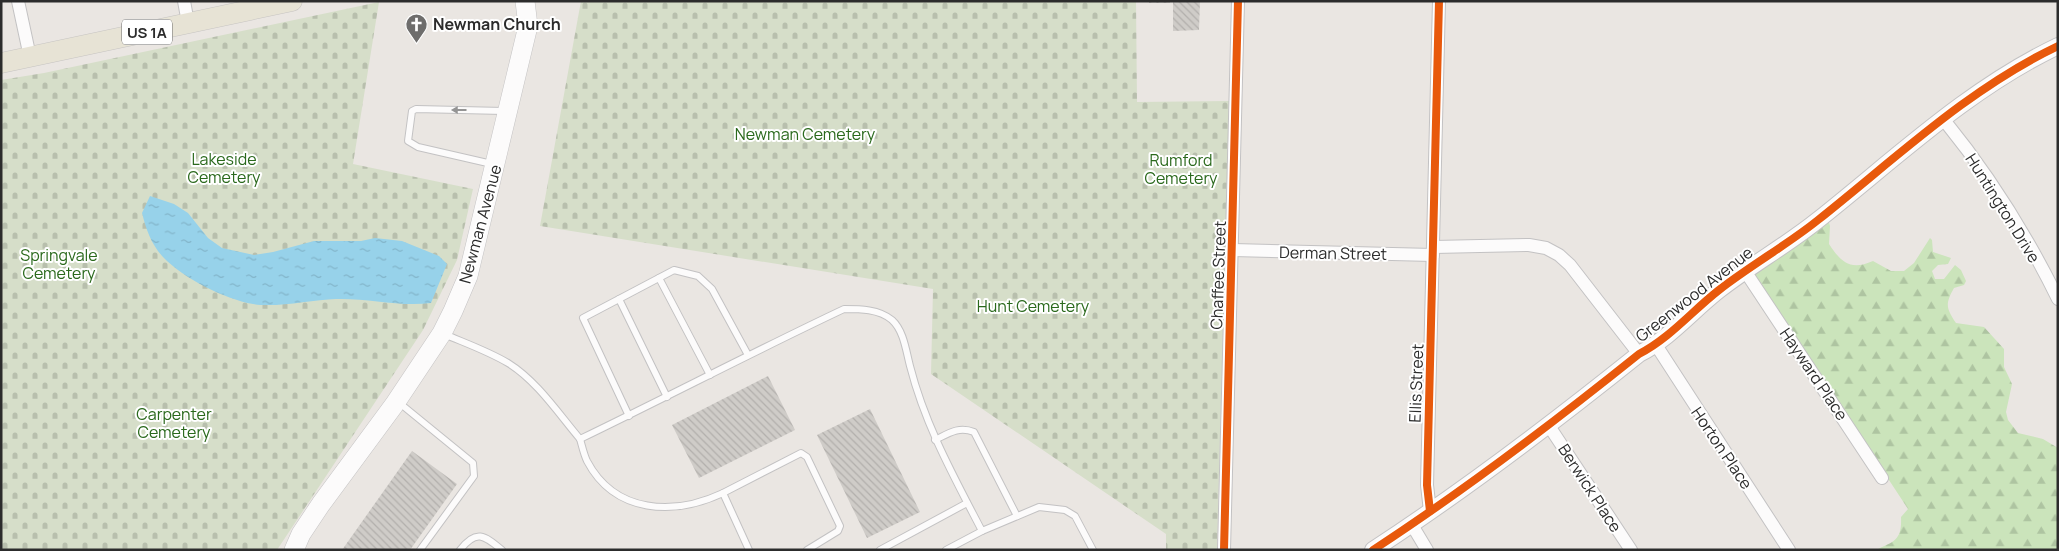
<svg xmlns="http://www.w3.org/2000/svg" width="2059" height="551" font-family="Manrope,sans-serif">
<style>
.forest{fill:url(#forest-firs)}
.cemetery{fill:url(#cemetery-stones)}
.water{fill:url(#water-ripples)}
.building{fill:url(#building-back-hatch)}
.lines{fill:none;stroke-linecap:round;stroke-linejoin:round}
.service-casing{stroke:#c3c2c3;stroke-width:8}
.minor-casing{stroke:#c3c2c3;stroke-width:14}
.tertiary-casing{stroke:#c3c2c3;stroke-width:18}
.secondary-casing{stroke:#c3c2c3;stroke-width:20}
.primary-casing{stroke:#c6c4c2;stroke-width:21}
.service{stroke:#fcfbfb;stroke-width:6}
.minor{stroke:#fcfbfb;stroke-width:12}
.tertiary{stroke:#fcfbfb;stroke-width:16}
.secondary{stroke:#fcfbfb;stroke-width:19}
.primary{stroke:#e7e3d5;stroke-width:20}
.cycleway-casing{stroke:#fff;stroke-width:11}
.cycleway{stroke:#e8590c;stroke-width:8}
.oneway{fill:#949494}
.labels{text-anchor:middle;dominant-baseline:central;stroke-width:4;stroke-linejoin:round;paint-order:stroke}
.shield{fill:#fff;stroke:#6b6b6b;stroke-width:1}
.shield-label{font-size:15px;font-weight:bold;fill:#2c2c2c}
.poi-label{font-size:16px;font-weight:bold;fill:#2c2c2c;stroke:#fff;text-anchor:start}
.park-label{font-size:16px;fill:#2a691c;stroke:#fff}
.street-label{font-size:16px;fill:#2c2c2c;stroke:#fff}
</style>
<defs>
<pattern id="forest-firs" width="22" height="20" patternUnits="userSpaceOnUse" patternTransform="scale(1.25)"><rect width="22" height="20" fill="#cbe4bb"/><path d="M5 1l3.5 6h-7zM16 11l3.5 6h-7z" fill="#aec4a1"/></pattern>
<pattern id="cemetery-stones" width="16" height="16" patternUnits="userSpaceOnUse" patternTransform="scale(1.25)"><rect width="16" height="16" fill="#d6dec9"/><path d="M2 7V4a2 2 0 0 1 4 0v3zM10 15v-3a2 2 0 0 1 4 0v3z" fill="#b8bfad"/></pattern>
<pattern id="water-ripples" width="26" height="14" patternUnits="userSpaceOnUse" patternTransform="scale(1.25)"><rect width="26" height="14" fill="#97d2ea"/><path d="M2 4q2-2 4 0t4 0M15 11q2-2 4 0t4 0" fill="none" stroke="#82b4c9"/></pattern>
<pattern id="building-back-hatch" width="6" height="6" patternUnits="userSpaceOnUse" patternTransform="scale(1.25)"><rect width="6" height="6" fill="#cfccc8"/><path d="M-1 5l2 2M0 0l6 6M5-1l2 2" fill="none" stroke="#b2afac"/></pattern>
</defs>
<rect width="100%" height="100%" fill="#eae6e2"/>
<path class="forest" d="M1828,219L1830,226L1829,244C1841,262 1850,271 1873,261L1891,271H1904L1914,263L1930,238L1932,240L1933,252L1951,258L1948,264L1938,265L1932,271L1935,279H1944L1955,265L1961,270L1966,281L1964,285L1954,288C1945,304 1946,308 1956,323L1984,327L2004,349V367L2012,384L2006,412L2008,420L2018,433L2043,439L2058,448V550H1876C1895,541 1902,540 1901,517L1908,509L1752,271Z"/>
<g class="cemetery">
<polygon points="581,1 1136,1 1137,102 1229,101 1217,550 1166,550 1166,534 931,374 933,289 540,226"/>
<polygon points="379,2 353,164 473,189 457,260 423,330 277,550 1,550 1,80 44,73"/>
</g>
<path class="water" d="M150,196L174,204L188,213L208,238L222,248L254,255L273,252L314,241H361L375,238L402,241L439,256L447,264L431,303C399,307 368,298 336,299C311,300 276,308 253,304C224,299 183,278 163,257C151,244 146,229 142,213Z"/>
<g class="building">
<rect x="1149" y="1" width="21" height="2"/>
<polygon points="1173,1 1200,1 1199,30 1173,31"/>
<polygon points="768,376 795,430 699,478 672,425"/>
<polygon points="870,409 920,512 867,538 817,435"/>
<polygon points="412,451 457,484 410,550 342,550"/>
</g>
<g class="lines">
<defs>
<g id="service">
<polyline points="492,164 418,147 408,141 412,111 416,109 504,111"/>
<polyline points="659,278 710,375"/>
<polyline points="619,299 667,397"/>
<path d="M444,334C465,343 488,351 508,363C537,381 558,413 580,439C669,396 755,351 844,309C860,309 879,309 892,320C904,331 906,351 910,366C925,425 954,477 982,531L1039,507L1065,510L1075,516L1093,550"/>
<polyline points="397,401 473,463 474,476 420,550"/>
<polyline points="629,416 583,318 674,270 698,276 712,289 748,355"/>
<path d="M580,439C582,446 584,455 587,461C615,514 674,516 723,493L749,550"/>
<path d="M935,440C949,433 959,426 974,432L1017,516"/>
<polyline points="723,493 801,453 807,457 840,526 838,531 807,550"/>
<path d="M460,550C476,529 484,535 502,550"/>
<polyline points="880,550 967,503"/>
<polyline points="946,550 982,531"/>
</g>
<g id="minor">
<polyline points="18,1 30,57"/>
<polyline points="184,1 188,23"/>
<path d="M1944,120C1988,174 2027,236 2058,299"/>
<polyline points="1434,247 1529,245 1546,248 1559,255 1570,265 1639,354"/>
<polyline points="1233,250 1433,255"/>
<polyline points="1745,271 1882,478"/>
<polyline points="1656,345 1789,550"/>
<polyline points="1549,426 1631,550"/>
<polyline points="1430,511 1427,485 1439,1"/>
<polyline points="1412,525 1427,550"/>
<polyline points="1224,550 1238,1"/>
</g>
<path id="tertiary" d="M1373,550C1465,490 1553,423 1639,354C1670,338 1692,311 1719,290C1751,265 1787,245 1818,220C1895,159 1968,89 2058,46"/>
<polyline id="secondary" points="294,550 301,534 321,504 394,405 442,333 453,311 468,276 528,26 525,1"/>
<polyline id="primary" points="1,63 292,1"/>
</defs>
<use href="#service" class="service-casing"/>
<use href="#minor" class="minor-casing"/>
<use href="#tertiary" class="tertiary-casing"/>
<use href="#secondary" class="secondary-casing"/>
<use href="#primary" class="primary-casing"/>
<use href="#service" class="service"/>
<use href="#minor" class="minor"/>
<use href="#tertiary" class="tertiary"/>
<use href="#secondary" class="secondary"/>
<use href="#primary" class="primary"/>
<defs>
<g id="cycleway">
<polyline points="1430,511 1427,485 1439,1"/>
<polyline points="1224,550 1238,1"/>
<path d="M1373,550C1465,490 1553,423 1639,354C1670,338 1692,311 1719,290C1751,265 1787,245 1818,220C1895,159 1968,89 2058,46"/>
</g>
</defs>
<use href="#cycleway" class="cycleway-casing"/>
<use href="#cycleway" class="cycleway"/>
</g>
<defs><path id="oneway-solid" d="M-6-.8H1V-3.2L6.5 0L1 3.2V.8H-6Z" transform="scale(1.25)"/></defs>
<use class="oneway" href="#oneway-solid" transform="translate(459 110) rotate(-180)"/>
<defs>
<symbol id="church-pin" viewBox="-11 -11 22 30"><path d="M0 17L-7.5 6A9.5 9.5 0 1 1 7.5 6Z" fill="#6e6d6c" stroke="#fff"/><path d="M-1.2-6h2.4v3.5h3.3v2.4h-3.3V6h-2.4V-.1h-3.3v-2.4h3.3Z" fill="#fff"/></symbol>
</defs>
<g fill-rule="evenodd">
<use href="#church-pin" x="404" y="12" width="25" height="34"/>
</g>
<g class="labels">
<rect class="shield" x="122" y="19.5" width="50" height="25" rx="4"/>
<g class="shield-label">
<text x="147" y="32">US 1A</text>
</g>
<g class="poi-label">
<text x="433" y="24">Newman Church</text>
</g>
<g class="park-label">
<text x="805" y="134">Newman Cemetery</text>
<text x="224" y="159">Lakeside<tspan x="224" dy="18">Cemetery</tspan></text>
<text x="1181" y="160">Rumford<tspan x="1181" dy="18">Cemetery</tspan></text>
<text x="59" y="255">Springvale<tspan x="59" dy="18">Cemetery</tspan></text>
<text x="1033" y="306">Hunt Cemetery</text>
<text x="174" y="414">Carpenter<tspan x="174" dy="18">Cemetery</tspan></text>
</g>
<g class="street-label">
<text transform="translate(2003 208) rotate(58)">Huntington Drive</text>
<text transform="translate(480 224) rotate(-75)">Newman Avenue</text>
<text transform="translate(1333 253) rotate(1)">Derman Street</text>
<text transform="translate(1218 275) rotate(-88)">Chaffee Street</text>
<text transform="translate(1694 294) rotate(-38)">Greenwood Avenue</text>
<text transform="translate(1814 374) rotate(56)">Hayward Place</text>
<text transform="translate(1416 383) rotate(-88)">Ellis Street</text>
<text transform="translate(1722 448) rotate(56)">Horton Place</text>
<text transform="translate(1590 488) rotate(57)">Berwick Place</text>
</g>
</g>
<rect width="2059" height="551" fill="none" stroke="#2c2c2c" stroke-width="5"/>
</svg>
